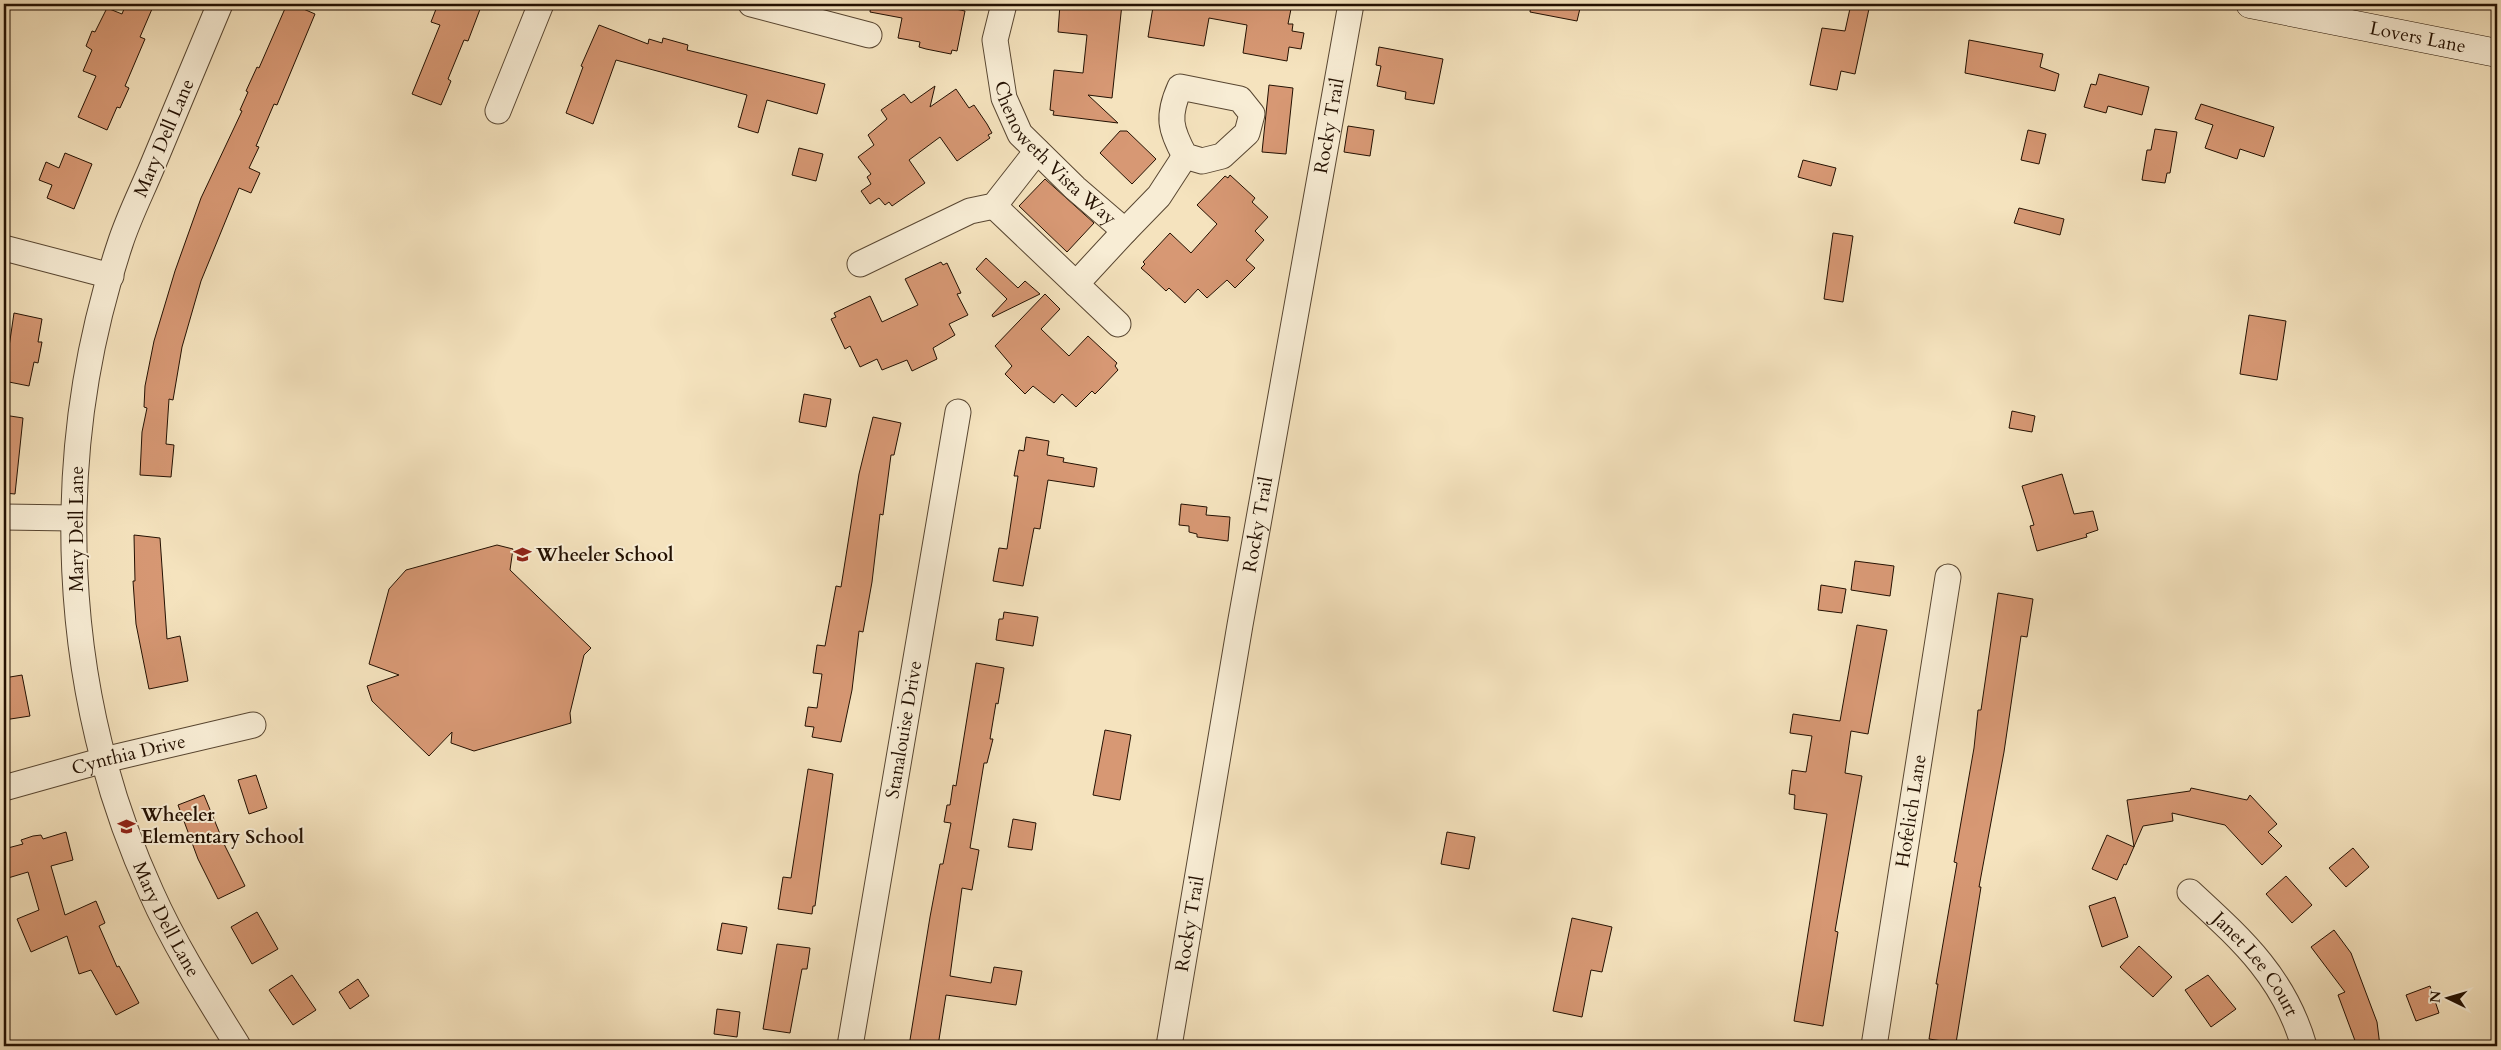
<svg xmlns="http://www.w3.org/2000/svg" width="2501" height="1050" font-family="Cardo,serif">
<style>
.building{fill:#d79874;stroke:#241102}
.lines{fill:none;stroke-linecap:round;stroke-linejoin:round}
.street-casing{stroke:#584631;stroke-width:27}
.secondary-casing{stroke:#241102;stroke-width:29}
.street{stroke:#f8edd5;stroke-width:25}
.secondary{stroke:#f8edd5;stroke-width:28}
.labels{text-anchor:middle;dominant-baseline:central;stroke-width:4;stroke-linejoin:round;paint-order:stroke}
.street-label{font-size:19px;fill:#241102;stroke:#f8edd5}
.poi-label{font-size:19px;font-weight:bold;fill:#241102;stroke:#f8edd5;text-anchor:start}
</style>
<rect width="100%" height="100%" fill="#f5e3be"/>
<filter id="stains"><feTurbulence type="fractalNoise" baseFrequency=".004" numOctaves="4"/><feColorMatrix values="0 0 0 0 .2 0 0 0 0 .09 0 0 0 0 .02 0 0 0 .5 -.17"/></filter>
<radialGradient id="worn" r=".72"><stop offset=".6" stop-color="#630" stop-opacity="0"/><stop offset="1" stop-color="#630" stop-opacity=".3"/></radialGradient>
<g class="building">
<polygon points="126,4 139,4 152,9 140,37 145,39 125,86 129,88 120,108 117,107 107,130 78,117 96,76 83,71 92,50 86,46 92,31 95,32 107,8 122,14"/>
<polygon points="287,4 292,4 315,14 277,105 274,104 256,146 259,147 249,168 260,173 251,193 239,188 201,281 182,347 173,400 169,399 166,444 174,445 171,477 140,475 142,432 147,408 144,407 145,386 154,341 175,271 201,198 242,111 240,110 248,92 246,91 257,67 259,68"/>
<polygon points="438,4 482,4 468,41 464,40 448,79 451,81 441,105 412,94 440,25 431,22"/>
<polygon points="871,4 932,4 965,11 957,51 952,50 951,54 926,49 919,47 920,42 898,38 902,18 870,12"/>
<polygon points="1060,4 1122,4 1112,98 1088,95 1118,123 1053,115 1054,111 1050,110 1054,70 1083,73 1087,35 1058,32"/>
<polygon points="1166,4 1292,4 1288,24 1293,24 1292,31 1304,33 1301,49 1289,47 1287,61 1243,53 1247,25 1209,18 1204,46 1148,37 1153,7 1165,9"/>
<polygon points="1531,4 1581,4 1577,21 1530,12"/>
<polygon points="1851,4 1870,4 1855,74 1841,71 1837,90 1810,85 1822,28 1845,31"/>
<polygon points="599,25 648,44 649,39 662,43 663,38 688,45 687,50 825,84 817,114 767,100 758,133 738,127 747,95 616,60 593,124 566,113 583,67 581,66"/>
<polygon points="1969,40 2043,54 2040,67 2059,74 2055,91 1965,73"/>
<polygon points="1379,47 1443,59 1434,104 1405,99 1406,92 1377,86 1381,66 1376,65"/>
<polygon points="2099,74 2149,87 2142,115 2108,106 2106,113 2084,107 2091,84 2096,85"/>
<polygon points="1269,85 1293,88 1286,154 1262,152"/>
<polygon points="935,86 930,107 956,89 969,108 974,105 987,124 992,133 988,135 990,138 957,161 940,137 909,160 925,183 892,206 889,202 885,205 879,198 870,204 861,191 871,184 867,177 871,174 858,157 874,145 868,135 887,119 881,110 904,94 911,103"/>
<polygon points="2201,104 2274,127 2264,157 2240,149 2237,159 2205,148 2213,125 2195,119"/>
<polygon points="1348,126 1374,130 1370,156 1344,152"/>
<polygon points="2155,129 2177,132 2170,173 2167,173 2165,183 2142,180 2147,150 2151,150"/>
<polygon points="2028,130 2046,134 2039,164 2021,160"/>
<polygon points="1120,131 1127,131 1156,159 1132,184 1100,153"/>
<polygon points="799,148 823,154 816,181 792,175"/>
<polygon points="65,153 92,164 74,209 47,198 52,185 39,180 46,162 59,168"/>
<polygon points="1803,160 1836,168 1831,186 1798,177"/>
<polygon points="1230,175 1255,198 1252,202 1268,217 1255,231 1264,240 1246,260 1255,268 1235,288 1227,280 1207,298 1198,289 1185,303 1169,288 1166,291 1149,275 1141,268 1145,264 1143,262 1170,233 1191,253 1217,224 1197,205 1225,176 1228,178"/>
<polygon points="1045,179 1094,223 1067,252 1019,206"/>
<polygon points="2019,208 2064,219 2060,235 2014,223"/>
<polygon points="1833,233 1853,236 1843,302 1824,299"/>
<polygon points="986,258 1018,288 1025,281 1040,294 993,317 992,315 1007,299 976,269"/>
<polygon points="941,262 943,265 947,263 961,293 957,294 968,315 949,324 955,335 933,348 937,359 912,371 907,360 882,370 877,359 860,367 850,346 845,349 831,319 836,317 834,313 870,296 882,322 918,305 905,279"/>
<polygon points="1045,294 1060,309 1041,329 1069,356 1088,336 1117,363 1115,366 1118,370 1100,389 1095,394 1092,391 1076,407 1062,394 1054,403 1033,386 1025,394 1005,374 1012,366 995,346"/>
<polygon points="14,313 42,319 38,342 42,342 38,363 34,362 29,386 4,381"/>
<polygon points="2249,315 2286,321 2277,380 2240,374"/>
<polygon points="804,394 831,399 826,427 799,422"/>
<polygon points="2012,411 2035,416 2032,432 2009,428"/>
<polygon points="4,415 23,418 15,494 4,493"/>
<polygon points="873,417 901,423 894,455 891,455 883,515 880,514 872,582 863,632 859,631 852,690 841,742 812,737 814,727 805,726 808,707 817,708 822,674 813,673 817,645 825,646 836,586 841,587 859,474"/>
<polygon points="1026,437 1049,441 1047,455 1064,458 1063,462 1097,468 1094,487 1048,480 1040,529 1034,528 1023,586 993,581 999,548 1007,549 1018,476 1014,476 1019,450 1024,451"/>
<polygon points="2062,474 2074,514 2093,511 2098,530 2086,534 2087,537 2037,551 2030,526 2034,525 2022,486"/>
<polygon points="1181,504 1207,507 1206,515 1230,517 1228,541 1197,537 1197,534 1189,532 1189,526 1179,525"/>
<polygon points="134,535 160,538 167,639 180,636 188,681 149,689 136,624 133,581 135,581"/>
<polygon points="497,545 513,549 510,570 591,648 584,655 570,713 571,723 474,751 451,743 452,732 429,756 372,701 367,686 399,675 369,664 389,589 406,570"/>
<polygon points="1855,561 1894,566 1890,596 1851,590"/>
<polygon points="1821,585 1846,589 1842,613 1818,610"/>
<polygon points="1998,593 2033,599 2027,637 2021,636 2004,752 1979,887 1981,887 1956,1043 1929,1039 1938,984 1936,984 1957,863 1954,862 1974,748 1978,710 1981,710"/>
<polygon points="1004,612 1038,617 1033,646 996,640 999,619 1003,619"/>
<polygon points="1857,625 1887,630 1868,734 1851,731 1845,773 1862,776 1835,931 1838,932 1823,1026 1794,1021 1827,814 1794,809 1795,795 1789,794 1792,770 1806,772 1812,736 1790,733 1793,714 1840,721"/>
<polygon points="976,663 1004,668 998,704 996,703 990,739 993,739 987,763 984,763 970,848 979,850 972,890 962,888 950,976 991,983 994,967 1022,971 1016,1005 946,995 938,1046 909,1046 930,917 940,864 943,864 951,823 944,822 947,805 950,805 953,785 956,786"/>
<polygon points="22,675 30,716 4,720 4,678"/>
<polygon points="1105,730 1131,735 1120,800 1093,795"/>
<polygon points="808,769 833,774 815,906 813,906 812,914 778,909 783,877 791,878"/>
<polygon points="256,775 267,808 249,814 238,780"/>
<polygon points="2191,788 2247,800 2250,795 2277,824 2268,832 2282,846 2262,865 2225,825 2172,813 2173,821 2143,826 2126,865 2124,864 2117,880 2092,869 2107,835 2134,847 2127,800 2190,791"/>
<polygon points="204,795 225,846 245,886 218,899 198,859 178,805"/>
<polygon points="1013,819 1036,823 1032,850 1008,847"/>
<polygon points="66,832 73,860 51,866 65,915 96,901 105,923 99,926 117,967 119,966 139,1003 116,1015 91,970 79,974 67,936 31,952 17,919 39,910 28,872 8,878 4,863 4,849 23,844 21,840 33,836 41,835 43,839"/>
<polygon points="1447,832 1475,837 1469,869 1441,864"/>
<polygon points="2353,848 2369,867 2346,887 2329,868"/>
<polygon points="2286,876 2312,905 2292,923 2266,894"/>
<polygon points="2115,897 2128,937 2102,947 2089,906"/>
<polygon points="257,912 278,949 252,964 231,927"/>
<polygon points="1572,918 1612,927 1602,972 1591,970 1582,1017 1553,1011"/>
<polygon points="722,923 747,927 742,954 717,950"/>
<polygon points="2334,930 2351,953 2377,1022 2380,1046 2357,1046 2338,995 2345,992 2311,947"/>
<polygon points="777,944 810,948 807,969 802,969 790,1033 763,1029"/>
<polygon points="2139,946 2172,977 2153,997 2120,967"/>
<polygon points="292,975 316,1010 293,1025 269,990"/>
<polygon points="2208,975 2236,1009 2211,1027 2185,990"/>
<polygon points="358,979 369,996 350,1009 339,992"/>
<polygon points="2430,986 2439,1013 2416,1021 2406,995"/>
<polygon points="717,1009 740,1012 737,1037 714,1034"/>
</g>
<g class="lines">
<defs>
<g id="street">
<path id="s1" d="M220,4C198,57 176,109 154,162C143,189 129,216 120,244C50,454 59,690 151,892C175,946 207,996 238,1046"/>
<polyline points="751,4 869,35"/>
<path id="s2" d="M1004,4L995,40L1004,98L1020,134L1075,188L1125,231L1159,196L1185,156"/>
<path d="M1180,87L1240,99L1252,114L1247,133L1222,156L1202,161L1185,156C1170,129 1167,116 1180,87Z"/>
<polyline points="498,111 541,4"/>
<polyline points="994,206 1118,324"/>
<polyline points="4,248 111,276"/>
<polyline points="860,264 970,211 994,206 1037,151"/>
<polyline points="1076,284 1125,231"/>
<polyline points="4,517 72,518"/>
<path id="s3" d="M4,788L104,760L253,725"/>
<path id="s4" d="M2190,892C2242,940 2284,977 2304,1046"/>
<path id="s5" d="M850,1046L958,412"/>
<path id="s6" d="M1169,1046L1240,625L1351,4"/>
<path id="s7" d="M1874,1046L1948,577"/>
</g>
<g id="secondary">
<path id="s8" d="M2250,4L2497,53"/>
</g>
</defs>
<use href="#street" class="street-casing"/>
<use href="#secondary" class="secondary-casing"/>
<use href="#street" class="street"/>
<use href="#secondary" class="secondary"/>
</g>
<defs>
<symbol id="school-bare" viewBox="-9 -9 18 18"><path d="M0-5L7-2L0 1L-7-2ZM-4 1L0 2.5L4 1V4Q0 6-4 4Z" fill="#8f2418" stroke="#f8edd5" stroke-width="2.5" paint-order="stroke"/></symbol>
</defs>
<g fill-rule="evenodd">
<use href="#school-bare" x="510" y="542" width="25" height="25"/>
<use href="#school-bare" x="114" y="814" width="25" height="25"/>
</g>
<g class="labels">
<g class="street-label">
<text stroke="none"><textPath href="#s8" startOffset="171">Lovers Lane</textPath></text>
<text stroke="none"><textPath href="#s6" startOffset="934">Rocky Trail</textPath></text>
<text transform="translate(164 138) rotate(-67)">Mary Dell Lane</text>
<text stroke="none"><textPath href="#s2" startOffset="171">Chenoweth Vista Way</textPath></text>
<text stroke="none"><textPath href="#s6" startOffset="529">Rocky Trail</textPath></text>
<text transform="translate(77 529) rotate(-90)">Mary Dell Lane</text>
<text stroke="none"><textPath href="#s5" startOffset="321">Stanalouise Drive</textPath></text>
<text stroke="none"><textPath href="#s3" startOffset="129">Cynthia Drive</textPath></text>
<text stroke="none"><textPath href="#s7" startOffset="238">Hofelich Lane</textPath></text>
<text stroke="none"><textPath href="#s1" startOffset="955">Mary Dell Lane</textPath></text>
<text stroke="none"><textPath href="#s6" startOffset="124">Rocky Trail</textPath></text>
<text stroke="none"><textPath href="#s4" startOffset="98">Janet Lee Court</textPath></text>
</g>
<g class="poi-label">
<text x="536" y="555">Wheeler School</text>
<text x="141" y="815">Wheeler<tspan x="141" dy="22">Elementary School</tspan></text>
</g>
</g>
<rect width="2501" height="1050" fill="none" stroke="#f5e3be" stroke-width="20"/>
<rect x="5" y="5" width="2491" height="1040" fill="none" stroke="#241102" stroke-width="2.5"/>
<rect x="10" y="10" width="2481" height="1030" fill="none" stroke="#241102"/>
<g transform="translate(2448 998) rotate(275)" stroke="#f8edd5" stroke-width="4" paint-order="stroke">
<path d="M0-4L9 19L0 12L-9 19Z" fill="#241102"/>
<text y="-8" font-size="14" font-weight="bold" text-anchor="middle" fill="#241102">N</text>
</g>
<rect width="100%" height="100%" filter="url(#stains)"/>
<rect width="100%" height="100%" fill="url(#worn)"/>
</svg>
